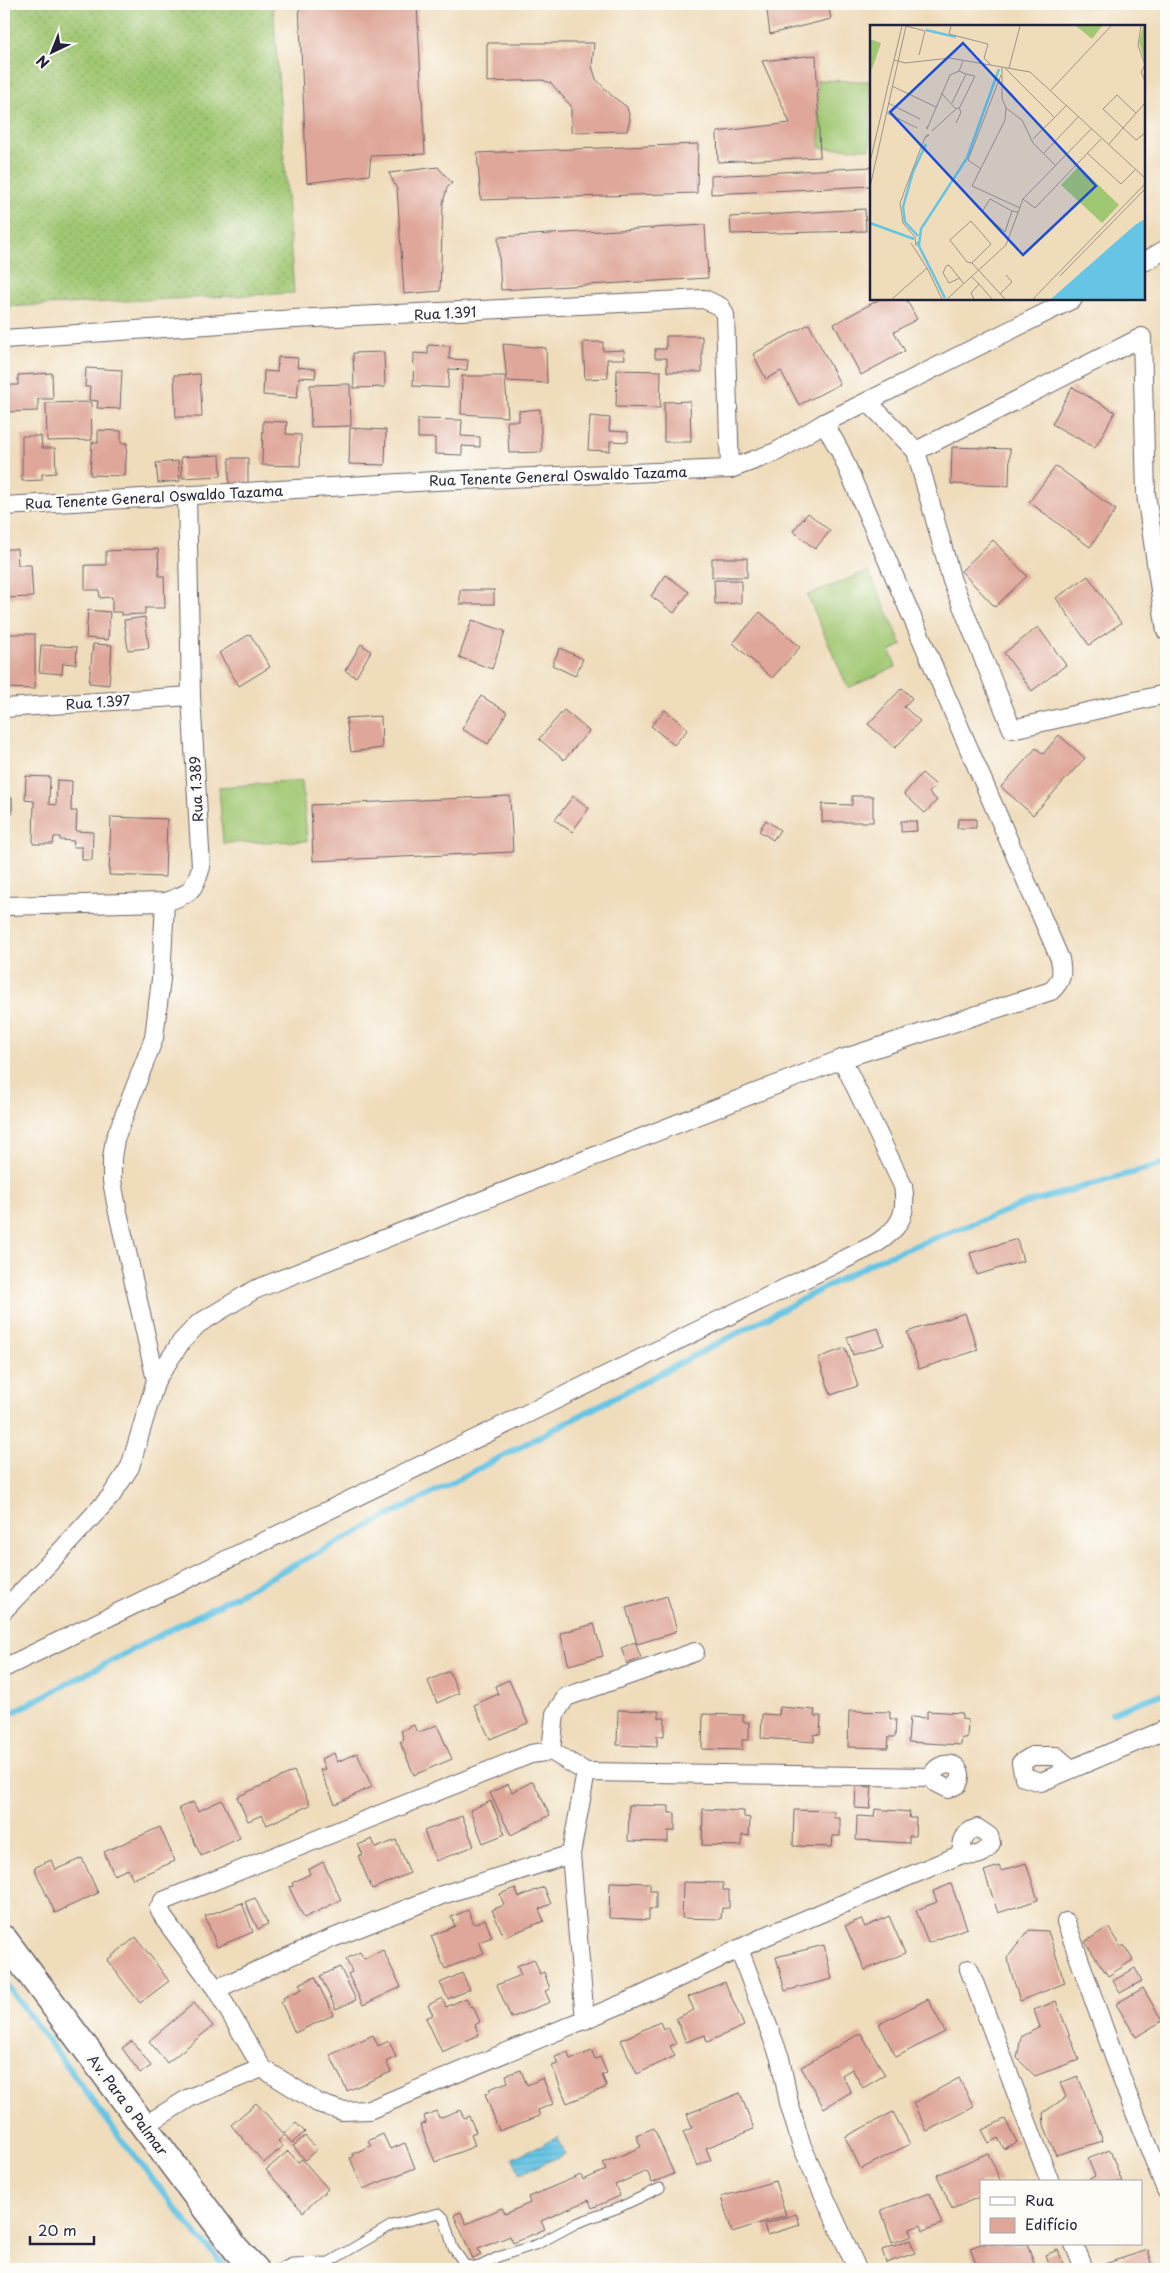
<svg xmlns="http://www.w3.org/2000/svg" width="1170" height="2273" font-family="'Playpen Sans',sans-serif">
<style>
.grass{fill:url(#grass-dots);stroke:#617456}
.pitch{fill:#a0c772;stroke:#617456}
.water{fill:url(#water-rules);stroke:#447490}
.lines{fill:none;stroke-linecap:round;stroke-linejoin:round}
.stream{stroke:#66c5e4;stroke-width:6}
.building{fill:#dfa79a}
.lane-casing{stroke:#6a6368;stroke-width:11}
.street-casing{stroke:#6a6368;stroke-width:20}
.secondary-casing{stroke:#6a6368;stroke-width:29}
.lane{stroke:#fff;stroke-width:9}
.street{stroke:#fff;stroke-width:18}
.secondary{stroke:#fff;stroke-width:26}
.labels{text-anchor:middle;dominant-baseline:central;stroke-width:5;stroke-linejoin:round;paint-order:stroke}
.street-label{font-size:14px;fill:#22223b;stroke:#fdfcf7}
.inset-river{fill:none;stroke:#66c5e4;stroke-width:2.5}
.inset-road{fill:none;stroke:#9d9288;stroke-width:1}
.view{fill:#1d4ed8;fill-opacity:0.15;stroke:#1d4ed8;stroke-width:2.5}
.inset-edge{fill:none;stroke:#22223b;stroke-width:2.5}
</style>
<defs>
<pattern id="grass-dots" width="8" height="8" patternUnits="userSpaceOnUse" patternTransform="scale(1.25)"><rect width="8" height="8" fill="#a0c772"/><path d="M2 2h.1M6 6h.1" fill="none" stroke="#82a15f" stroke-width="1.8" stroke-linecap="round"/></pattern>
<pattern id="water-rules" width="6" height="5" patternUnits="userSpaceOnUse" patternTransform="scale(1.25)"><rect width="6" height="5" fill="#66c5e4"/><path d="M0 2.5h6" fill="none" stroke="#58a9c4"/></pattern>
</defs>
<rect width="100%" height="100%" fill="#fdfcf7"/>
<filter id="ink" filterUnits="userSpaceOnUse"><feTurbulence type="fractalNoise" baseFrequency=".02" numOctaves="2"/><feDisplacementMap in="SourceGraphic" scale="10" xChannelSelector="R" yChannelSelector="G"/><feConvolveMatrix kernelMatrix="1 2 1 2 8 2 1 2 1" color-interpolation-filters="sRGB"/></filter>
<filter id="wash" filterUnits="userSpaceOnUse"><feTurbulence type="fractalNoise" baseFrequency=".0096" numOctaves="4" result="noise"/><feDisplacementMap in="SourceGraphic" scale="20" xChannelSelector="R" yChannelSelector="G"/><feGaussianBlur stdDeviation="1.12" result="paint"/><feColorMatrix in="noise" values="0 0 0 0 0 0 0 0 0 0 0 0 0 0 0 0 0 1.4 0 .05"/><feComposite in="paint" operator="in"/></filter>
<g filter="url(#wash)">
<rect width="100%" height="100%" fill="#efdcbb"/>
<polygon class="grass" points="4,4 273,4 294,293 4,307"/>
<g class="pitch">
<polygon points="817,80 870,81 870,149 820,148"/>
<polygon points="869,571 902,645 890,651 896,667 848,688 807,595"/>
<polygon points="302,781 307,841 223,843 219,787"/>
</g>
<polygon class="water" points="558,2137 565,2154 520,2174 513,2158"/>
<g class="lines">
<g class="stream">
<polyline points="1112,1713 1166,1692"/>
<polyline points="4,1717 877,1260 1027,1203 1166,1163"/>
<polyline points="4,1981 121,2139 195,2233 228,2269"/>
</g>
</g>
<g id="blocks">
<g class="building">
<polygon points="299,4 417,4 425,154 371,156 369,175 307,183"/>
<polygon points="766,4 828,4 831,19 770,34"/>
<polygon points="487,43 594,43 592,66 596,79 612,96 627,107 630,119 627,131 571,132 571,106 551,83 542,80 487,82"/>
<polygon points="816,55 820,157 718,162 717,132 790,123 762,61"/>
<polygon points="698,144 697,193 481,200 477,153"/>
<polygon points="438,167 452,183 447,188 443,203 440,291 404,294 397,189 389,173"/>
<polygon points="871,167 871,186 711,194 711,176"/>
<polygon points="865,209 866,231 731,234 730,217"/>
<polygon points="705,225 708,278 501,290 498,237"/>
<polygon points="880,299 906,299 917,319 894,332 905,351 861,375 834,324"/>
<polygon points="809,324 840,384 799,405 781,371 766,379 753,354"/>
<polygon points="666,336 702,336 702,372 667,372 667,358 655,358 655,349 666,349"/>
<polygon points="583,342 603,342 603,351 624,350 625,359 607,359 608,378 585,379"/>
<polygon points="503,344 546,348 547,383 507,381"/>
<polygon points="428,345 450,346 449,359 468,360 467,370 449,369 448,388 413,386 414,353 428,354"/>
<polygon points="384,352 385,387 354,388 353,353"/>
<polygon points="278,357 298,358 297,367 316,369 315,378 299,377 297,398 263,395 264,371 277,372"/>
<polygon points="86,368 122,370 120,409 97,408 98,401 89,400 90,387 85,387"/>
<polygon points="617,370 661,371 660,408 616,407"/>
<polygon points="52,373 53,399 38,399 38,411 4,412 4,385 18,385 18,375"/>
<polygon points="200,374 202,417 176,417 174,375"/>
<polygon points="462,376 505,376 508,417 461,414"/>
<polygon points="350,384 351,426 311,427 310,385"/>
<polygon points="1072,387 1115,412 1095,448 1052,424"/>
<polygon points="690,401 691,442 664,442 664,402"/>
<polygon points="91,402 92,440 47,441 46,403"/>
<polygon points="540,409 542,452 509,453 507,421 519,421 519,411"/>
<polygon points="590,416 610,418 609,431 628,432 628,442 610,441 610,451 588,450"/>
<polygon points="418,419 462,420 461,436 480,437 480,447 462,446 462,455 435,454 435,438 418,438"/>
<polygon points="263,421 287,422 286,434 301,435 300,466 262,465"/>
<polygon points="350,428 386,430 385,465 349,464"/>
<polygon points="98,430 121,431 121,443 127,443 125,476 90,475 92,442 98,443"/>
<polygon points="22,436 41,436 42,448 55,448 56,473 42,474 42,480 22,481"/>
<polygon points="952,447 1010,449 1009,486 951,484"/>
<polygon points="220,455 221,476 182,478 181,457"/>
<polygon points="229,458 248,458 248,486 229,485"/>
<polygon points="178,461 180,481 158,483 156,463"/>
<polygon points="1056,466 1116,510 1090,547 1029,502"/>
<polygon points="808,513 830,531 815,549 793,531"/>
<polygon points="993,540 1027,576 995,607 961,571"/>
<polygon points="4,549 17,549 18,565 31,565 33,597 4,598"/>
<polygon points="158,549 159,576 164,576 165,608 145,608 145,614 121,615 121,612 112,612 112,597 100,598 99,590 85,590 85,565 106,565 106,551"/>
<rect x="712" y="558" width="35" height="19"/>
<polygon points="666,575 689,592 674,613 651,596"/>
<polygon points="1088,576 1121,623 1089,645 1056,598"/>
<polygon points="714,580 741,580 741,603 715,604"/>
<rect x="460" y="590" width="34" height="14"/>
<polygon points="88,610 110,612 108,640 86,638"/>
<polygon points="760,612 800,647 772,678 733,643"/>
<polygon points="145,617 149,648 128,650 124,620"/>
<polygon points="472,620 505,631 492,669 459,657"/>
<polygon points="1038,627 1066,665 1032,691 1004,653"/>
<polygon points="4,634 35,634 35,689 4,688"/>
<polygon points="250,634 270,667 239,686 219,653"/>
<polygon points="93,644 112,645 109,685 89,683"/>
<polygon points="361,644 371,651 356,677 345,671"/>
<polygon points="41,645 77,647 76,664 63,663 62,674 39,672"/>
<polygon points="560,648 583,659 575,676 552,665"/>
<polygon points="902,688 912,698 904,707 920,721 895,748 868,724"/>
<polygon points="481,696 507,712 488,744 462,729"/>
<polygon points="564,710 589,731 564,760 539,739"/>
<polygon points="665,710 688,729 674,745 651,726"/>
<polygon points="381,716 382,748 351,752 346,718"/>
<polygon points="1059,735 1085,758 1033,815 1001,787 1036,748 1043,754"/>
<polygon points="922,773 936,785 929,793 937,800 925,813 904,794"/>
<polygon points="26,776 50,777 49,804 56,805 57,780 72,781 71,811 77,811 76,831 93,832 92,860 82,860 82,847 73,847 74,841 60,840 60,837 54,837 53,844 33,844 34,801 25,800"/>
<polygon points="510,796 513,852 313,861 311,805"/>
<polygon points="573,796 589,808 572,832 555,820"/>
<polygon points="852,796 873,796 873,822 822,822 822,804 852,805"/>
<polygon points="12,798 12,814 4,814 4,799"/>
<polygon points="111,817 167,819 165,877 109,875"/>
<polygon points="958,819 976,819 976,828 957,828"/>
<polygon points="766,820 780,830 773,840 759,831"/>
<polygon points="901,821 916,821 917,831 901,832"/>
<polygon points="1017,1239 1023,1261 977,1275 970,1253"/>
<polygon points="965,1313 978,1350 919,1369 907,1332"/>
<polygon points="878,1328 884,1345 853,1355 847,1337"/>
<polygon points="845,1348 858,1386 831,1395 818,1358"/>
<polygon points="667,1596 677,1630 674,1631 674,1633 637,1644 626,1608"/>
<polygon points="594,1624 603,1656 569,1665 560,1633"/>
<polygon points="635,1642 641,1658 627,1664 621,1648"/>
<polygon points="449,1671 459,1693 437,1703 428,1681"/>
<polygon points="509,1680 528,1723 490,1739 474,1705 498,1694 495,1686"/>
<polygon points="780,1707 815,1710 814,1716 821,1716 820,1735 814,1734 814,1742 761,1738 762,1714 779,1715"/>
<polygon points="618,1710 659,1711 659,1718 665,1718 664,1736 657,1736 657,1747 617,1745"/>
<polygon points="849,1711 890,1712 890,1719 896,1719 895,1737 889,1737 888,1748 848,1747"/>
<polygon points="927,1711 962,1713 962,1719 968,1720 967,1738 962,1738 961,1745 908,1742 910,1717 927,1718"/>
<polygon points="703,1714 743,1715 743,1722 749,1722 749,1740 742,1740 742,1750 702,1749"/>
<polygon points="414,1725 417,1733 437,1725 452,1759 414,1775 400,1742 404,1740 401,1731"/>
<polygon points="334,1753 337,1762 357,1753 372,1787 335,1804 320,1770 325,1769 321,1759"/>
<polygon points="294,1771 310,1805 267,1825 262,1815 248,1821 237,1797"/>
<polygon points="533,1781 550,1815 511,1835 490,1793 508,1784 512,1792"/>
<polygon points="856,1786 872,1787 870,1809 855,1808"/>
<polygon points="222,1800 240,1838 201,1856 179,1808 193,1802 198,1811"/>
<polygon points="491,1801 505,1834 483,1843 470,1810"/>
<polygon points="629,1805 669,1806 669,1813 675,1813 675,1831 668,1831 668,1842 628,1841"/>
<polygon points="703,1809 744,1811 744,1817 750,1818 749,1836 742,1835 742,1846 702,1845"/>
<polygon points="875,1809 910,1812 909,1818 916,1818 915,1836 909,1836 909,1843 856,1840 857,1816 874,1817"/>
<polygon points="794,1810 834,1811 834,1818 840,1818 840,1836 833,1836 832,1847 793,1846"/>
<polygon points="462,1816 474,1846 436,1861 424,1831"/>
<polygon points="160,1827 175,1861 133,1879 128,1869 114,1875 104,1852"/>
<polygon points="372,1839 376,1848 396,1840 410,1873 372,1889 358,1856 363,1854 358,1845"/>
<polygon points="82,1858 98,1893 55,1913 34,1868 51,1860 55,1870"/>
<polygon points="323,1862 341,1900 304,1918 289,1887 293,1886 292,1883 310,1874 308,1870"/>
<polygon points="1026,1863 1038,1900 998,1913 984,1871 999,1866 1001,1871"/>
<polygon points="610,1882 650,1883 650,1891 656,1891 656,1909 649,1909 649,1920 609,1918"/>
<polygon points="683,1882 723,1883 723,1890 729,1890 729,1908 722,1908 721,1919 682,1918"/>
<polygon points="951,1884 967,1928 928,1943 916,1910 937,1902 933,1891"/>
<polygon points="544,1887 551,1904 539,1909 544,1921 504,1937 492,1910 504,1905 500,1894 515,1888 519,1897"/>
<polygon points="255,1898 268,1924 258,1929 245,1902"/>
<polygon points="242,1903 253,1932 217,1947 205,1916"/>
<polygon points="468,1910 474,1924 485,1919 492,1937 479,1942 484,1953 445,1969 431,1936 455,1926 451,1917"/>
<polygon points="889,1916 905,1953 865,1970 845,1926 861,1919 865,1927"/>
<polygon points="1108,1927 1121,1948 1124,1945 1133,1960 1108,1976 1085,1942"/>
<polygon points="1029,1930 1048,1931 1065,1983 1020,2001 1007,1958"/>
<polygon points="136,1937 169,1981 140,2003 107,1960"/>
<polygon points="824,1945 832,1979 785,1991 776,1957"/>
<polygon points="383,1950 401,1987 363,2005 348,1974 352,1972 346,1959 360,1952 364,1959"/>
<polygon points="534,1959 540,1974 544,1972 550,1989 545,1991 550,2002 511,2018 497,1985 521,1975 517,1966"/>
<polygon points="340,1967 356,2000 336,2009 320,1976"/>
<polygon points="1135,1968 1142,1981 1120,1993 1113,1981"/>
<polygon points="462,1973 470,1989 448,1999 440,1983"/>
<polygon points="315,1977 333,2015 295,2033 281,2002 284,2000 283,1998 302,1989 299,1984"/>
<polygon points="725,1982 744,2026 707,2042 705,2035 686,2042 676,2018 694,2010 688,1997"/>
<polygon points="1143,1988 1162,2021 1136,2037 1116,2004"/>
<polygon points="442,1998 446,2007 466,1998 470,2007 473,2006 480,2022 475,2025 479,2035 442,2052 426,2018 433,2015 428,2005"/>
<polygon points="928,1999 945,2032 896,2057 879,2024"/>
<polygon points="1056,2001 1079,2060 1035,2076 1017,2058 1021,2037 1040,2027 1034,2010"/>
<polygon points="194,2003 213,2026 167,2063 149,2041"/>
<polygon points="660,2022 663,2029 668,2027 676,2044 670,2046 675,2056 637,2074 621,2040"/>
<polygon points="861,2033 885,2075 863,2088 852,2069 842,2075 851,2092 824,2108 801,2067"/>
<polygon points="373,2035 378,2046 389,2041 396,2057 386,2062 391,2072 347,2091 330,2055"/>
<polygon points="132,2041 151,2066 140,2073 122,2048"/>
<polygon points="592,2051 595,2059 600,2057 607,2073 602,2075 607,2087 567,2103 552,2066 558,2064 555,2057 568,2052 570,2059"/>
<polygon points="521,2070 527,2085 543,2078 553,2104 538,2110 540,2116 499,2131 485,2094 491,2092 489,2089 508,2082 506,2075"/>
<polygon points="1078,2076 1103,2141 1056,2155 1044,2125 1043,2113 1066,2097 1060,2083"/>
<polygon points="959,2078 974,2107 927,2131 913,2103"/>
<polygon points="740,2093 754,2129 706,2148 711,2160 697,2166 683,2132 692,2128 687,2114"/>
<polygon points="256,2103 284,2134 296,2123 305,2132 292,2143 285,2135 278,2141 283,2146 264,2163 231,2125"/>
<polygon points="460,2110 464,2118 469,2116 476,2132 471,2134 475,2146 435,2162 420,2125 426,2123 424,2116 436,2111 439,2118"/>
<polygon points="893,2112 910,2144 861,2169 845,2137"/>
<polygon points="1005,2119 1017,2142 1004,2149 998,2138 989,2143 982,2130"/>
<polygon points="654,2128 674,2174 652,2183 647,2171 615,2185 620,2196 592,2208 589,2200 541,2221 545,2229 513,2243 510,2236 478,2249 481,2255 473,2259 454,2215 461,2212 466,2224 502,2208 505,2214 530,2203 528,2197 581,2175 583,2180 606,2170 603,2163 641,2147 636,2135"/>
<polygon points="383,2134 390,2149 405,2143 415,2168 363,2189 350,2158 353,2157 352,2154 371,2146 368,2141"/>
<polygon points="305,2136 317,2149 305,2160 293,2146"/>
<polygon points="1110,2150 1122,2182 1084,2182 1095,2176 1088,2159"/>
<polygon points="288,2151 298,2162 302,2159 328,2189 303,2212 266,2170"/>
<polygon points="988,2153 1001,2182 981,2182 981,2196 952,2209 937,2175"/>
<polygon points="775,2181 786,2215 732,2232 721,2197"/>
<polygon points="930,2193 942,2224 923,2231 921,2225 910,2229 912,2236 892,2243 881,2210"/>
<polygon points="796,2214 800,2225 767,2235 764,2224"/>
<polygon points="910,2240 915,2253 886,2263 882,2250"/>
<polygon points="981,2244 1027,2244 1035,2266 1027,2269 978,2269 970,2248"/>
<polygon points="1058,2250 1063,2264 1050,2269 1045,2255"/>
<polygon points="1148,2250 1154,2269 1103,2269 1101,2265"/>
</g>
</g>
</g>
<g filter="url(#ink)">
<use href="#blocks" fill-opacity="0" stroke="#6a6368" stroke-width="1"/>
<g class="lines">
<defs>
<polyline id="lane" points="279,2269 292,2263 329,2262 392,2225 439,2213 444,2218 453,2248 465,2265 478,2267 498,2257 538,2244 577,2223 618,2208 660,2188"/>
<g id="street">
<polyline points="1144,262 1166,249"/>
<polyline points="4,339 294,319 704,299 721,307 725,315 730,469"/>
<polyline points="868,402 916,451 1142,337 1146,494 1166,631"/>
<polyline points="916,451 952,581 1012,729 1166,694"/>
<polyline points="4,506 435,481 730,469 776,452 824,423 1073,299"/>
<polyline points="4,708 191,696"/>
<path d="M4,906L165,902C189,894 194,892 201,867L191,696L187,495"/>
<path d="M156,1380L181,1342L198,1324L254,1290L842,1059L1051,991C1062,981 1063,974 1060,959L840,451L824,423"/>
<polyline points="4,1610 58,1554 111,1496 130,1467 156,1380 117,1208 112,1181 112,1158 115,1139 154,1038 161,979 165,902"/>
<path d="M4,1668L874,1245C899,1229 908,1216 903,1186L842,1059"/>
<polyline points="551,1751 555,1714 566,1697 695,1652"/>
<polyline points="1071,1769 1056,1756 1032,1756 1021,1763 1024,1777 1041,1782 1162,1731 1166,1729"/>
<polyline points="1066,1922 1127,2093 1166,2190"/>
<polyline points="739,1949 780,2058 789,2103 801,2144 857,2269"/>
<polyline points="969,1969 1050,2182"/>
<polyline points="216,1989 165,1920 159,1908 163,1901 531,1754 551,1751 586,1772"/>
<path d="M585,2020L571,1854L586,1772L931,1777L936,1783L948,1789L958,1784C968,1762 939,1757 931,1777"/>
<polyline points="262,2068 216,1989 315,1945 442,1895 571,1854"/>
<path d="M144,2126L189,2098L262,2068L318,2103L342,2111L369,2110L636,1998L766,1936L962,1854C961,1841 964,1832 977,1828L989,1836L991,1843C984,1856 975,1857 962,1854"/>
<polyline points="1074,2244 1084,2269"/>
</g>
<polyline id="secondary" points="4,1939 236,2249 255,2269"/>
</defs>
<use href="#lane" class="lane-casing"/>
<use href="#street" class="street-casing"/>
<use href="#secondary" class="secondary-casing"/>
<use href="#lane" class="lane"/>
<use href="#street" class="street"/>
<use href="#secondary" class="secondary"/>
</g>
</g>
<g class="labels">
<g class="street-label">
<text transform="translate(445 313) rotate(-3)">Rua 1.391</text>
<text transform="translate(558 476) rotate(-2)">Rua Tenente General Oswaldo Tazama</text>
<text transform="translate(154 497) rotate(-3)">Rua Tenente General Oswaldo Tazama</text>
<text transform="translate(98 702) rotate(-4)">Rua 1.397</text>
<text transform="translate(196 789) rotate(-93)">Rua 1.389</text>
<text transform="translate(128 2105) rotate(53)">Av. Para o Palmar</text>
</g>
</g>
<g transform="translate(870 25)">
<rect width="275" height="275" fill="#efdcbb"/>
<path d="M209,141L249,180L232,198L191,160Z" fill="#a0c772"/>
<path d="M206,1H232L222,14ZM273,1H275V37L269,17ZM0,14L11,18L2,44H0Z" fill="#a0c772"/>
<path d="M275,194V274H181L265,200Z" fill="#66c5e4"/>
<path class="inset-river" d="M56,5L86,12M0,198L44,214M48,211L35,197L33,182L43,147L56,119M47,217L75,273M49,220L51,204L97,133L129,44"/>
<path class="inset-road" d="M36,1L55,6L49,30M81,1L79,9L118,19L114,33L121,40M271,1L268,20L275,40L271,47L275,56M24,35L35,38L80,33L160,47L275,153M132,43V73L136,83L152,95L163,118L186,141M135,43L185,93M139,43L150,1M22,61L66,82M181,65L241,1M18,78L50,94M82,78L96,49L89,46M136,83L135,95L102,161L150,183M86,84L90,82L105,51L96,49M17,88L47,103M266,88L247,70L233,84L266,115L275,108M86,98L91,87L89,83M57,101V104L80,50L89,46L93,36M64,104L62,106L86,84L71,68M163,114L197,80M239,119L275,78M174,128L209,91M217,128L251,159L266,144M0,137L32,1M111,144L98,135L131,50M0,162L36,1M153,174L165,183L231,114M142,186L120,174L112,187L135,207L142,186L148,187M41,218L57,243M46,221L45,212L33,198L30,178L52,120L55,113L57,110H59L55,113M102,238L97,237L80,215L101,196L121,219L102,238L135,274M101,251L109,259L101,268L104,274M190,251L275,164M90,253L79,258L73,248L76,241L79,240L94,259M109,259L122,274M130,269L142,257L136,250M22,274L57,243L72,274M77,274L136,220L153,174L222,103M163,274L275,159"/>
<path class="view" d="M93,18L226,161L153,230L20,87Z"/>
<rect width="275" height="275" class="inset-edge"/>
</g>
<rect width="1170" height="2273" fill="none" stroke="#fdfcf7" stroke-width="20"/>
<rect x="980" y="2180" width="162" height="65" fill="#fdfcf7" stroke="#a5a5ac"/>
<rect x="990" y="2197" width="25" height="8" fill="#ffffff" stroke="#a5a5ac"/>
<text x="1025" y="2206" font-size="15" fill="#22223b">Rua</text>
<rect x="990" y="2218" width="25" height="15" fill="#dfa79a" stroke="#a5a5ac"/>
<text x="1025" y="2230" font-size="15" fill="#22223b">Edifício</text>
<g transform="translate(52 52) rotate(223)" stroke="#fdfcf7" stroke-width="4" paint-order="stroke">
<path d="M0-4L9 19L0 12L-9 19Z" fill="#22223b"/>
<text y="-8" font-size="14" font-weight="bold" text-anchor="middle" fill="#22223b">N</text>
</g>
<path d="M30 2236v8h64v-8" fill="none" stroke="#22223b" stroke-width="2.5"/>
<text x="38" y="2236" font-size="15" fill="#22223b" stroke="#fdfcf7" stroke-width="4" paint-order="stroke">20 m</text>
</svg>
